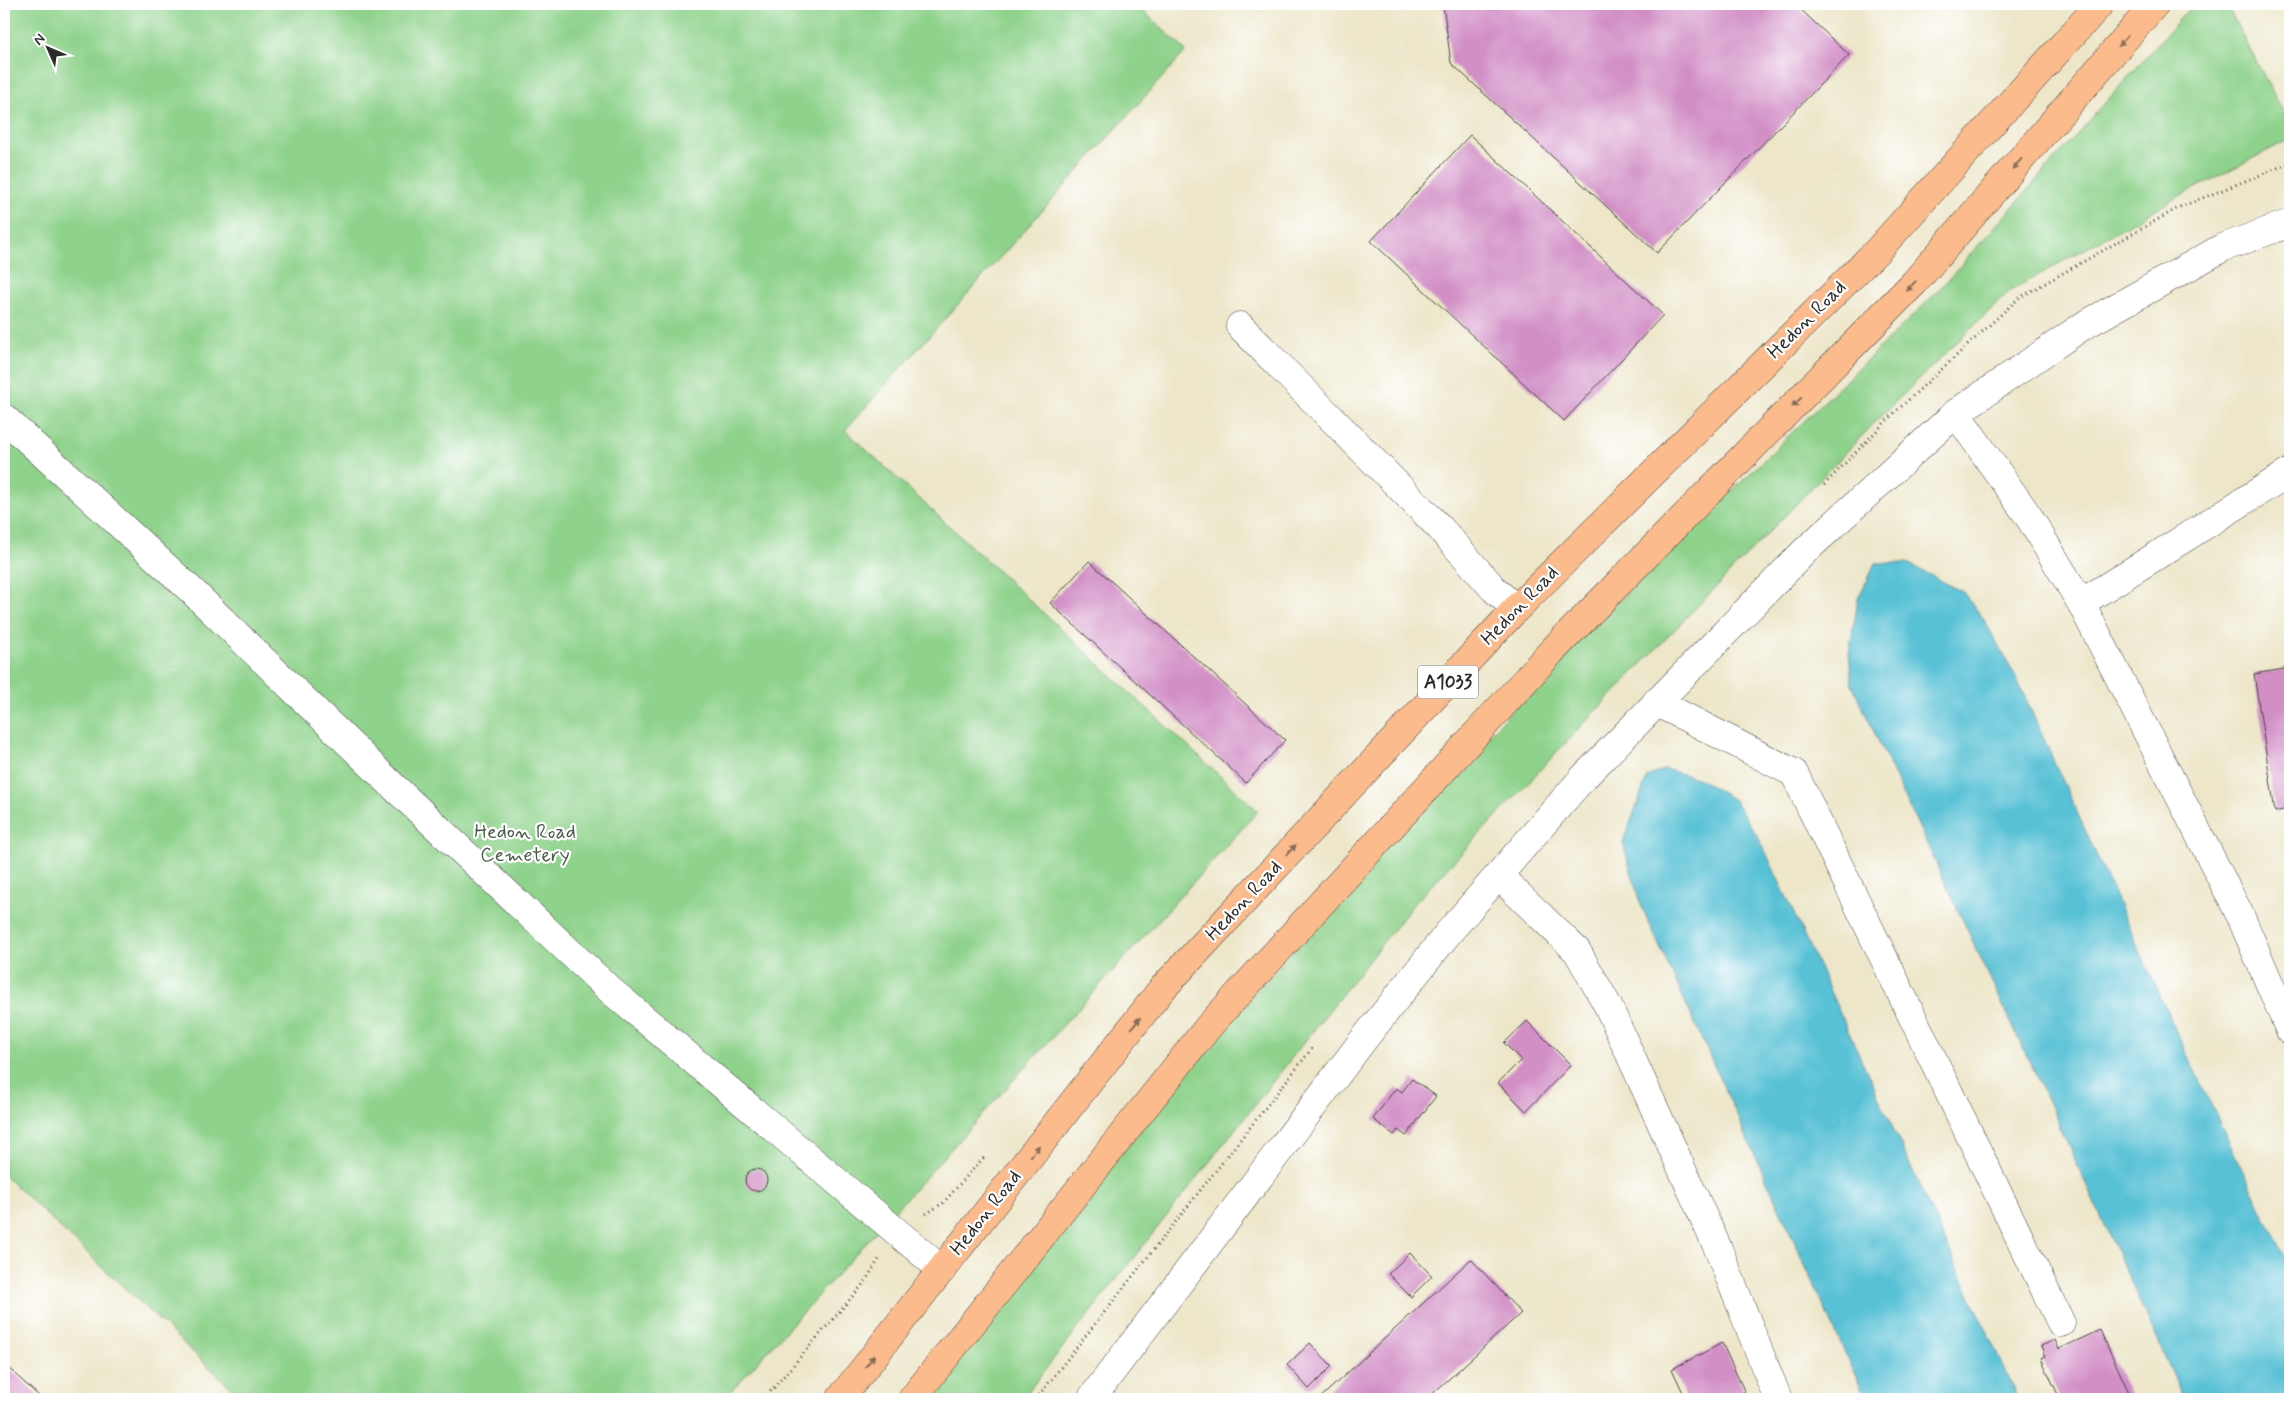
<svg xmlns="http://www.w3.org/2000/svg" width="2294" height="1403" font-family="Mynerve,sans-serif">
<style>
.green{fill:#8ed28b;stroke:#5c7e5b}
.water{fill:#58c1d5;stroke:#427680}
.building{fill:#d18fc6}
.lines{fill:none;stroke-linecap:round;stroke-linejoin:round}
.minor-casing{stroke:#484743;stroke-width:29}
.highway-casing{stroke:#484743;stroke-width:29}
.path{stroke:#484743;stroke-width:3;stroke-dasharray:1 4;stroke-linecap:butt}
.minor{stroke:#fff;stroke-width:28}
.highway{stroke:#fbbb8c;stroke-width:28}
.oneway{fill:#896c57}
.labels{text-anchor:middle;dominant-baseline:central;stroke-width:4.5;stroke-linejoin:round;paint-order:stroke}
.shield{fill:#fff;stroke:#6b6b6b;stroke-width:1}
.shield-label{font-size:19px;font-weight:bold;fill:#2b2b2b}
.street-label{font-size:20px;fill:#2b2b2b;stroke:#fff}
.park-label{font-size:20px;fill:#495d48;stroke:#fff}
</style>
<rect width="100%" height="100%" fill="#fff"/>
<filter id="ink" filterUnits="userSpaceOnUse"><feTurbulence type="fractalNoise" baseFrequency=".02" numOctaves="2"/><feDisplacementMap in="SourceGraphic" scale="10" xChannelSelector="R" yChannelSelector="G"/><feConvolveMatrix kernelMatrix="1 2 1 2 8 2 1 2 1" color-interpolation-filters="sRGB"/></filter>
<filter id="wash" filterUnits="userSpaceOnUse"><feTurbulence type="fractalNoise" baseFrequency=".0096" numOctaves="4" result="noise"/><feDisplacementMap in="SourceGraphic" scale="20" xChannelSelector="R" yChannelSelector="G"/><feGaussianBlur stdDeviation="1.12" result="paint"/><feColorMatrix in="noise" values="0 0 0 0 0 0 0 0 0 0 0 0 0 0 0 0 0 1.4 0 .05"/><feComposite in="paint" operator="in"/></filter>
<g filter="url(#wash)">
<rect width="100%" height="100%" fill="#ede6c9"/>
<g class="green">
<polygon points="4,4 1136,4 1186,51 845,430 1258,811 724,1399 243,1399 4,1175"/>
<polygon points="2193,4 2226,4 2290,125 2290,139 2174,199 2010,291 1886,411 1573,735 1411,907 1022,1399 928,1399 1216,1035 1559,659 1936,293"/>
</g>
<g class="water">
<polygon points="1876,563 1907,563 1963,592 1983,618 2015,675 2180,1040 2290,1269 2290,1399 2184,1399 2054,1114 1852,685 1849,654 1858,598"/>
<polygon points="1665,769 1700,779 1734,800 1761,842 2018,1399 1866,1399 1640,903 1623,843 1647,777"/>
</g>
<g id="blocks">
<g class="building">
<polygon points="1443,4 1795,4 1849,55 1657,253 1451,63"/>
<polygon points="1470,135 1663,315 1564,421 1371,241"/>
<polygon points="1089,561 1285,740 1246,783 1050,603"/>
<polygon points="2290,668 2290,808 2275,812 2254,674"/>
<polygon points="1527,1021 1571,1065 1526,1111 1498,1083 1521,1060 1504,1043"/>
<polygon points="1412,1079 1436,1096 1406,1136 1398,1130 1394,1135 1373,1119 1396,1088 1402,1092"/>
<circle cx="756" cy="1180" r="11"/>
<polygon points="1410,1253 1432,1276 1411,1297 1388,1274"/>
<polygon points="1471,1259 1521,1313 1427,1399 1319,1399"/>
<polygon points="2100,1330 2132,1399 2060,1399 2041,1358 2045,1356 2041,1346 2055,1340 2059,1349"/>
<polygon points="1310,1343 1332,1366 1309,1389 1287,1365"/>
<polygon points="1722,1343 1748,1399 1686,1399 1672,1369"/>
<polygon points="4,1364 39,1396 36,1399 4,1399"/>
</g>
</g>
</g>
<g filter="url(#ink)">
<use href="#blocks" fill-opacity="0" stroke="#484743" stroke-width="1"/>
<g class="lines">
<defs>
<g id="minor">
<polyline points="1240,326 1440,528 1494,589 1516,609"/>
<polyline points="1956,413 2029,517 2081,603 2240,915 2290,1031"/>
<polyline points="4,418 192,591 392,785 610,990 942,1270"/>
<polyline points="2081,603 2290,472"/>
<polyline points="1656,702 1794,773 2061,1323"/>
<polyline points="1499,876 1577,951 1608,1006 1719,1251 1778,1399"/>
<polyline points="1091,1399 1364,1039 1449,932 1583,778 1806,550 1956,413 2083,326 2222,248 2290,223"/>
</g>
<g id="highway">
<polyline points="840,1399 1162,989 1516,609 1877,251 2100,4"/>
<polyline points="912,1399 1209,1026 1552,651 1914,283 2155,4"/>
</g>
</defs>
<use href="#minor" class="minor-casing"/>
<use href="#highway" class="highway-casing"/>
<g class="path">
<polyline points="1824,485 1892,415 2019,298 2180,207 2290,163"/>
<polyline points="926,1214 943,1203 985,1156"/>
<polyline points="764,1399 865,1282 879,1259"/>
<polyline points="1036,1399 1314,1046"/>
</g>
<use href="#minor" class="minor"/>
<use href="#highway" class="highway"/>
</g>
<defs><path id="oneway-solid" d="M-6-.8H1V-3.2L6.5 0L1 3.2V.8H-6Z" transform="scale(1.25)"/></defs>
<g class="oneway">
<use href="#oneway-solid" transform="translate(2123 41) rotate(131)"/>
<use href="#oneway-solid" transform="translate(2017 164) rotate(131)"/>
<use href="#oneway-solid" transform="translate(1911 286) rotate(134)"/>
<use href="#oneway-solid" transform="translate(1797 402) rotate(135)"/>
<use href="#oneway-solid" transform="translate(1291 850) rotate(-47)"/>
<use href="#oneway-solid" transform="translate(1136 1023) rotate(-52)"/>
<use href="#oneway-solid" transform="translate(1035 1151) rotate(-52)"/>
<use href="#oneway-solid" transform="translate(870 1361) rotate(-52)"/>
</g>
</g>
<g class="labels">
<rect class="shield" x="1418" y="665.5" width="60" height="33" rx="4"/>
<g class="shield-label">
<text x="1448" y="682">A1033</text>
</g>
<g class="street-label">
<text transform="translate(1807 320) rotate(-45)">Hedon Road</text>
<text transform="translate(1520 606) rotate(-46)">Hedon Road</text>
<text transform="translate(1244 901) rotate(-47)">Hedon Road</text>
<text transform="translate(986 1213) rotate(-52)">Hedon Road</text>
</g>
<g class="park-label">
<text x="525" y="832">Hedon Road<tspan x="525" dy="23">Cemetery</tspan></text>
</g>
</g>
<rect width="2294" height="1403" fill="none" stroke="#fff" stroke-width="20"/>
<g transform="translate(48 48) rotate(315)" stroke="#ffffff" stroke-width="4" paint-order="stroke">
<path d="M0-4L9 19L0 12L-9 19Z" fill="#2b2b2b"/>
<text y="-8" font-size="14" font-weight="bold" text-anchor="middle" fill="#2b2b2b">N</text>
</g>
</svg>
